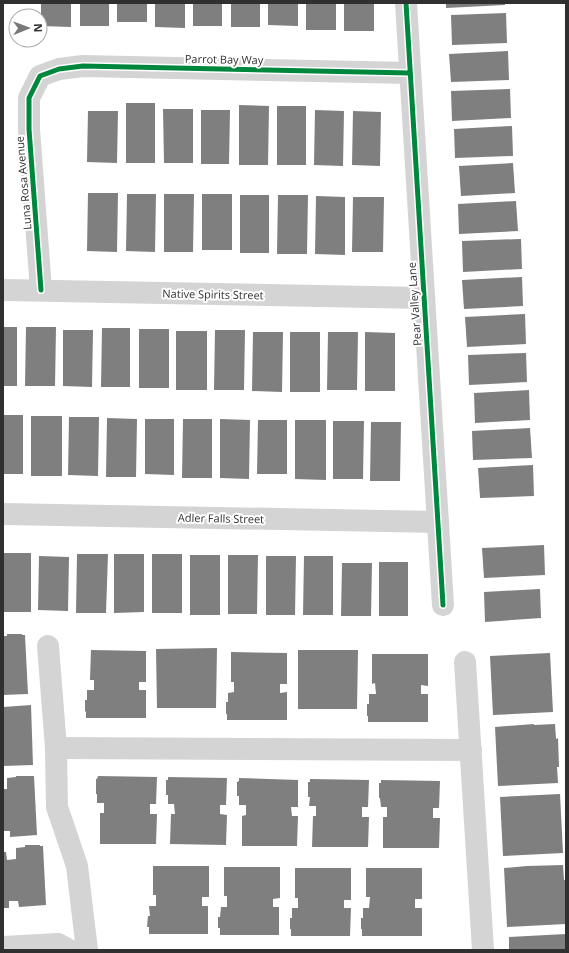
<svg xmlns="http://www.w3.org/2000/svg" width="569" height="953" font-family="'Open Sans',sans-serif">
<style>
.building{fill:#7f7f7f}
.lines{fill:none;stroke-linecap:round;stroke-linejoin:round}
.minor{stroke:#d4d4d4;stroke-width:22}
.cycleway-casing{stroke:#fff;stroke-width:8}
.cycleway{stroke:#00873e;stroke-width:5}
.labels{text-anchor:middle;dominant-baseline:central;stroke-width:4;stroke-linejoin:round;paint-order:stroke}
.street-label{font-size:11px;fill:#303030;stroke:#fff}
</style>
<rect width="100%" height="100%" fill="#fff"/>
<g class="building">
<polygon points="41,3 71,3 71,27 41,26"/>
<rect x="80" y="3" width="29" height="23"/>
<rect x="117" y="3" width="30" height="19"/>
<polygon points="155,3 185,3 185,28 155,27"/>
<rect x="193" y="3" width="29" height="23"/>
<rect x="231" y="3" width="29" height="24"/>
<polygon points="268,3 298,3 298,26 268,25"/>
<rect x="306" y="3" width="30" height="27"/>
<rect x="344" y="3" width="30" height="28"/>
<polygon points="446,3 505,3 505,5 446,8"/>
<polygon points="506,13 507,43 452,45 451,15"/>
<polygon points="508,51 509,80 451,82 449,54"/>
<polygon points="510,89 511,118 452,121 451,91"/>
<rect x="126" y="103" width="29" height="60"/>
<polygon points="239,105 269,106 268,165 239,165"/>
<rect x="277" y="106" width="29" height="59"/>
<polygon points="163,109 193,109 193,163 164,163"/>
<polygon points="201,110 230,110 229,164 201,164"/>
<polygon points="315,110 344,111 343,166 314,165"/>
<polygon points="88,111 118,111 117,163 87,162"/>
<polygon points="353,111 381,112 380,166 352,165"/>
<polygon points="512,126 513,156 455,158 454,129"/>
<polygon points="513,163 515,193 461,196 459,166"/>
<polygon points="88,193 118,193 117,252 87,251"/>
<polygon points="127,194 156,194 155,252 126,251"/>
<polygon points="164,194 194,194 193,252 164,252"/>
<rect x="202" y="194" width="30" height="56"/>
<rect x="240" y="195" width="29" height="58"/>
<polygon points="278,195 308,195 307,254 277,254"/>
<polygon points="316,196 345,197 345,255 315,254"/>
<polygon points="353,197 384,197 383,252 352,252"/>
<polygon points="516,201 518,231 459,234 458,204"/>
<polygon points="521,239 522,269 463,272 462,241"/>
<polygon points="522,277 523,306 464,309 462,280"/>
<polygon points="525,314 526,344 467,347 465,317"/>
<rect x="3" y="327" width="14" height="59"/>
<polygon points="26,327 56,327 55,386 25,386"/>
<polygon points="102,328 130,328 130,387 101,387"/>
<rect x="139" y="329" width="30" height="59"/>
<polygon points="63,330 93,330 92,387 63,386"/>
<polygon points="215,330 245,330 244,390 214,390"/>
<rect x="176" y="331" width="31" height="59"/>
<polygon points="253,332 283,332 282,392 252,391"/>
<rect x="290" y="332" width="30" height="60"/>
<polygon points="328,332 358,332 357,390 327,390"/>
<polygon points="365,332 395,333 395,391 365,391"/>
<polygon points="526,353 527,382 469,385 468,355"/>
<polygon points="529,390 530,420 475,423 474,393"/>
<rect x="3" y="415" width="20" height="59"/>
<rect x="31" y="416" width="31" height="60"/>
<polygon points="69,417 99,417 98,476 68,475"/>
<polygon points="107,418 137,419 136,477 106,477"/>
<polygon points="145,419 174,419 174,475 145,474"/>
<polygon points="183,419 212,419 212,478 182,478"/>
<polygon points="220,419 250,420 249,479 220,478"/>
<polygon points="258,420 287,420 287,474 257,474"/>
<polygon points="295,420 326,420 326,480 295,479"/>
<polygon points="333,421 364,421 363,479 333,479"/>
<polygon points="371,422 401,422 400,481 370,481"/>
<polygon points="530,428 532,458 473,460 472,431"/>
<polygon points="533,465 534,496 480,498 478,468"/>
<polygon points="544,545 545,575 484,578 482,548"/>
<rect x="3" y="553" width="28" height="59"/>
<polygon points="77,554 108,554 106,613 76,613"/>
<polygon points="114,554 144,554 144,612 114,613"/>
<rect x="152" y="554" width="30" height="59"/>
<rect x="190" y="555" width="30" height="60"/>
<polygon points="228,555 258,555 257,614 228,614"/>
<polygon points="39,556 69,557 68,611 38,610"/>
<polygon points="266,556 296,556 295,615 266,615"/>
<polygon points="304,556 333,556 333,615 303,615"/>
<rect x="379" y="562" width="29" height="54"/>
<polygon points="342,563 372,563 371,616 341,616"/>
<polygon points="540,589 541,618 485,622 484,592"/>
<polygon points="7,634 22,634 22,635 25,635 28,694 3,695 3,636 7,636"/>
<polygon points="217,648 216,708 157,708 156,649"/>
<polygon points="91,650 146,651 146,682 139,682 139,690 146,690 146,718 86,718 86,711 85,712 85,700 87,700 87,690 94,690 94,680 90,680"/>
<polygon points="298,650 358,650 357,709 298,709"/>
<polygon points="231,652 287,653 287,684 280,684 280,693 287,692 287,720 227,720 227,714 226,714 226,702 228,702 228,693 234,692 234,682 231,682"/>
<polygon points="550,653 553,712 493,715 490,656"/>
<polygon points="372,654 428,654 428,686 421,685 421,694 428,694 428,722 368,722 368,716 367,716 367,704 369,704 369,694 376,694 375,683 372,684"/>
<polygon points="31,705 33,765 3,766 3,707"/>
<polygon points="534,724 534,725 555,724 556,739 558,738 559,767 557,767 558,783 498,786 495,727"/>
<polygon points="16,776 34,776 37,835 10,837 10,831 3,831 3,789 7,789 7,778 16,777"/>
<polygon points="98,776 157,777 156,804 150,804 150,814 157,814 156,844 100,844 100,813 104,813 104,803 97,803 97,794 96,794 96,779 97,779"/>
<polygon points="168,777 227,778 226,805 220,805 220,814 227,815 226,845 170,844 171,814 175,814 174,804 168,804 168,795 166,795 166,780 168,780"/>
<polygon points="239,778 298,780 298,807 291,807 292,816 298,816 297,846 242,846 242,816 246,815 246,805 239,805 239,796 237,796 237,782 239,781"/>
<polygon points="310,779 369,780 368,807 362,807 362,817 369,817 368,847 312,847 313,816 316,816 316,806 309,806 310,797 308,797 308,782 310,782"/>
<polygon points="381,780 440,781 439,808 433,808 433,818 440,818 439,848 383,848 383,817 387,817 387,807 381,807 380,798 379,798 379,783 381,783"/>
<polygon points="560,794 563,853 503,856 500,797"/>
<polygon points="25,845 40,845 40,846 43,846 46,905 19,907 18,901 9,901 9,908 3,908 3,852 6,852 7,860 16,859 16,848 25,847"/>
<polygon points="563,865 564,880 566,880 566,924 507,927 504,868 527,866"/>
<polygon points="153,866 209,866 209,897 202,897 202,906 208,906 208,934 149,934 149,927 147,927 148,916 150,916 149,906 156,906 156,895 153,895"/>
<polygon points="224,867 280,867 280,898 273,899 273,907 279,907 279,935 220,935 220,928 218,928 218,917 220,917 221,907 227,907 227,896 224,896"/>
<polygon points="295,868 351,868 351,900 344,900 344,908 351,908 350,936 291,936 291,929 290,929 290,918 292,918 292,908 298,908 298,898 295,898"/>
<polygon points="366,868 422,868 422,899 415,899 415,908 422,908 422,936 362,936 362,929 361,929 361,918 363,918 363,908 369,908 370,897 366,897"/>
<polygon points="566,934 566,950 509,950 509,937"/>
</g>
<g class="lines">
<g class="minor">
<polyline points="406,3 443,605"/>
<polyline points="3,290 423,298"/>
<polyline points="41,290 29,129 29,98 40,76 59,69 83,66 410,73"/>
<polyline points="3,514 438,522"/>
<polyline points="48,646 56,748 57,807 77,866 87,950"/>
<polyline points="465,662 483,950"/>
<polyline points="56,748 471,750"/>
<polyline points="3,947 58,944 69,950"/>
</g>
<defs>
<g id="cycleway">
<polyline points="406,3 443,605"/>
<polyline points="41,290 29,129 29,98 40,76 59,69 83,66 410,73"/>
</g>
</defs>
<use href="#cycleway" class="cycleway-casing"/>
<use href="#cycleway" class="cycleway"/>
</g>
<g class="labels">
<g class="street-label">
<text transform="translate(224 59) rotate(1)">Parrot Bay Way</text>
<text transform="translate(23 183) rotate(-95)">Luna Rosa Avenue</text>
<text transform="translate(213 294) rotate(1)">Native Spirits Street</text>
<text transform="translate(414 304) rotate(-94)">Pear Valley Lane</text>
<text transform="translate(221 518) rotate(1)">Adler Falls Street</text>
</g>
</g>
<rect width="569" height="953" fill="none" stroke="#303030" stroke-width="8"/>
<g transform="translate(28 28) rotate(89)"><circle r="19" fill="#ffffff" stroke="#acacac"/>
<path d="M0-3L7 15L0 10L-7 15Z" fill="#787878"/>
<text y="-6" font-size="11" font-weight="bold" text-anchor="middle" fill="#303030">N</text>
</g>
</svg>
